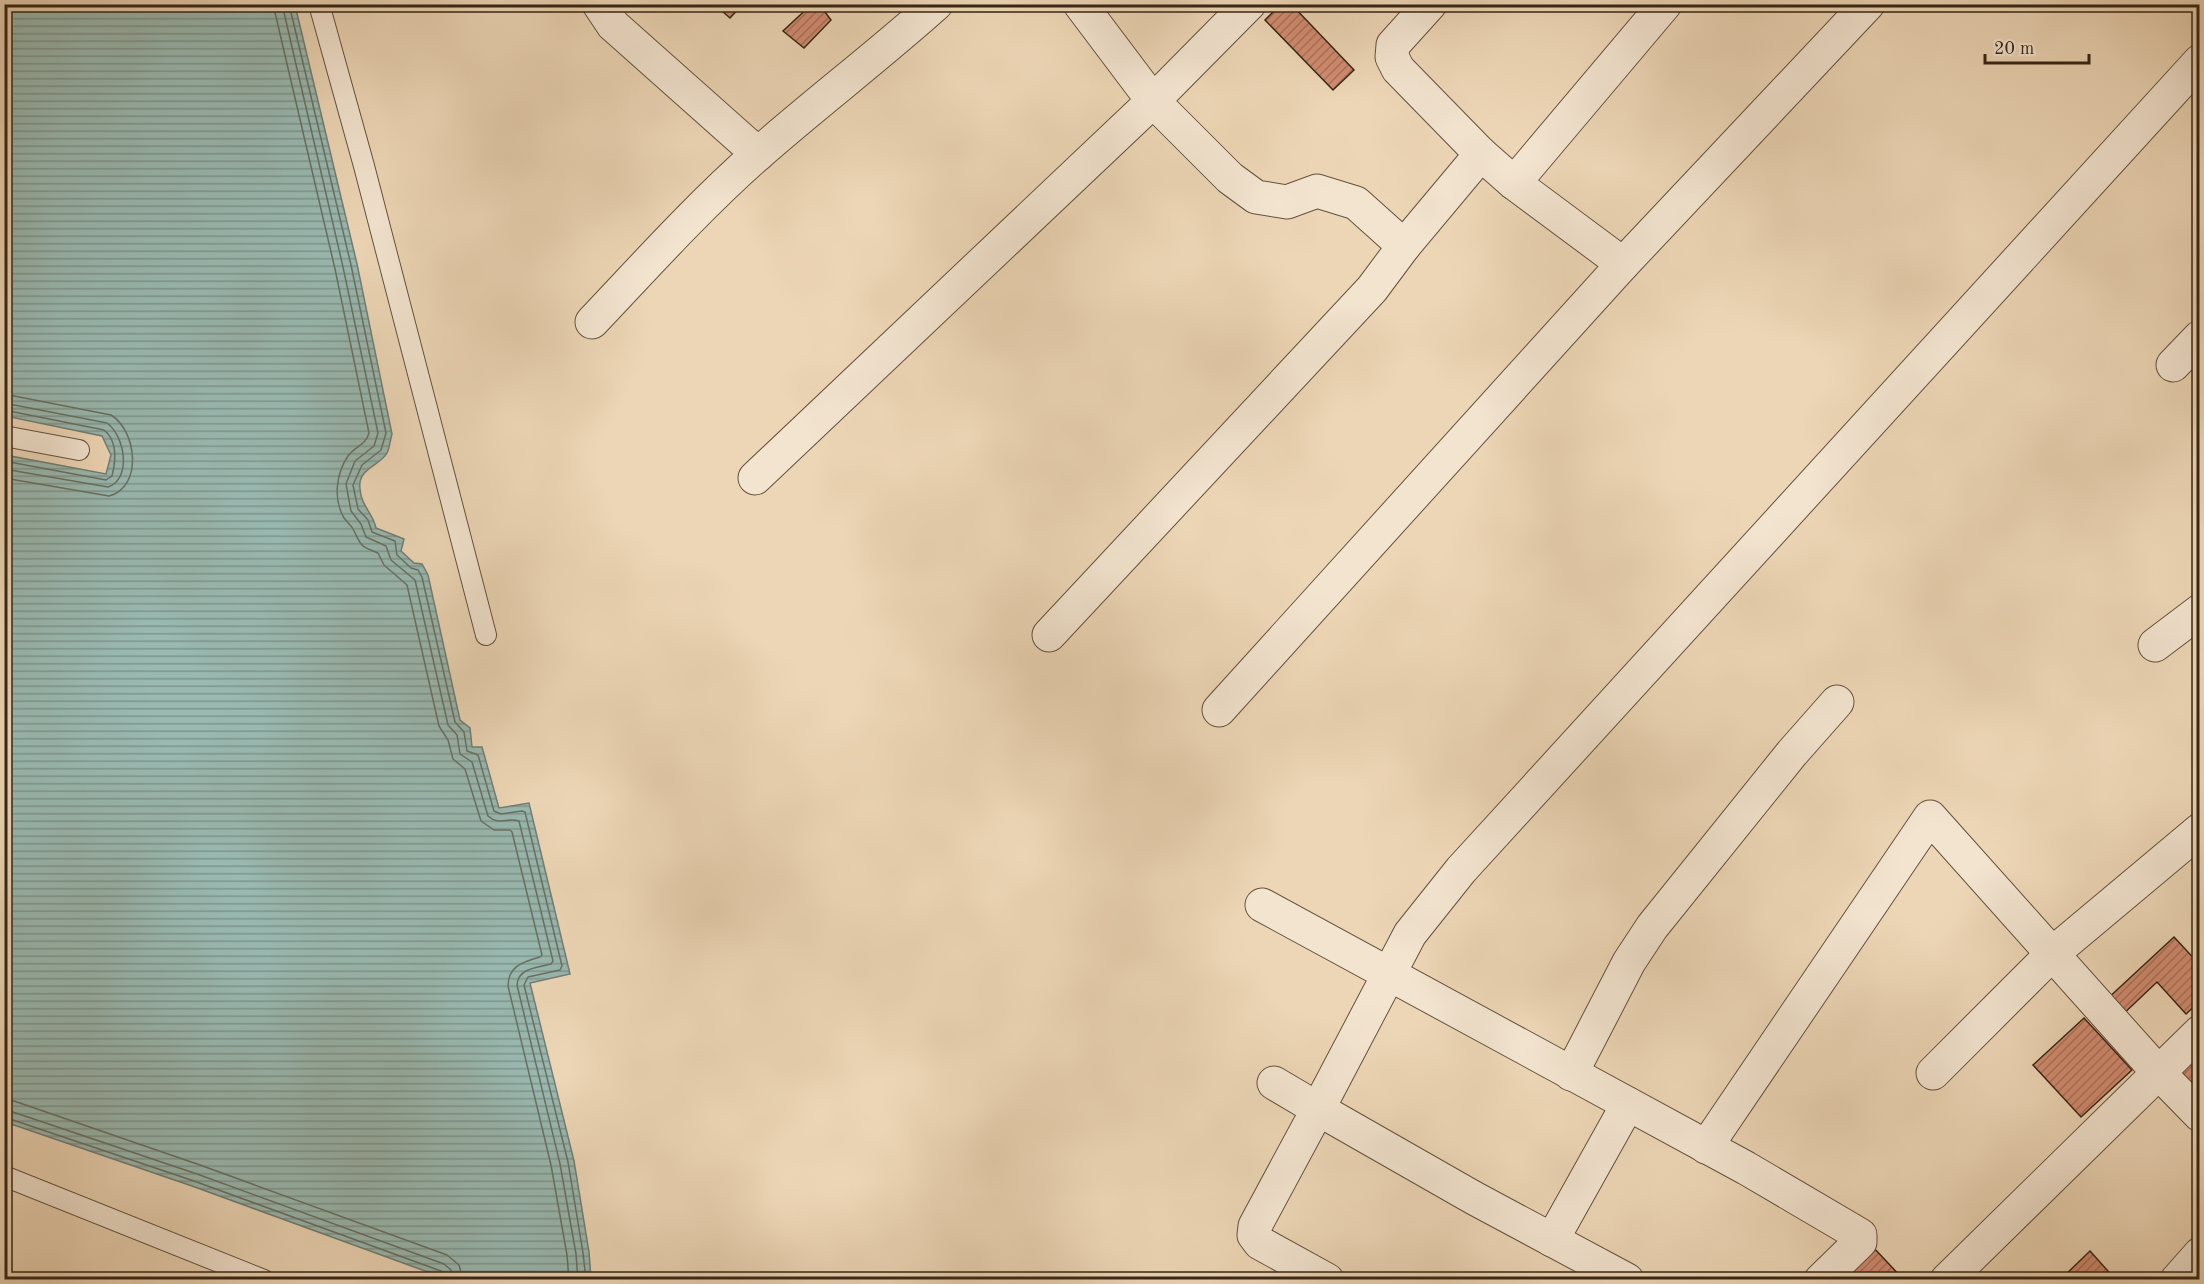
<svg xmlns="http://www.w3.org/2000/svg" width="2204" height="1284" font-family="'Old Standard TT',serif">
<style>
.water{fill:url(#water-rules);stroke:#717e73;stroke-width:1.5}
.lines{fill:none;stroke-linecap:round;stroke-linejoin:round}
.shore{stroke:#687063;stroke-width:1.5}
.building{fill:url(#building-hatch);stroke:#362615;stroke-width:1.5}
.lane-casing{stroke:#64523d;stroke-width:22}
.street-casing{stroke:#64523d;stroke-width:35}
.lane{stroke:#f3e4d0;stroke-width:20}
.street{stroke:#f3e4d0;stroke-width:33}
</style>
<defs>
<pattern id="water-rules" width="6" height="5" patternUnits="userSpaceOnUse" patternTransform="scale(1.5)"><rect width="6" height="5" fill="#99b9b1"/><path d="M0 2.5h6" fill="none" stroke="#7e968f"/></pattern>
<pattern id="building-hatch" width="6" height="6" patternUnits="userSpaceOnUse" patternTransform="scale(1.5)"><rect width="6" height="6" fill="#d28c71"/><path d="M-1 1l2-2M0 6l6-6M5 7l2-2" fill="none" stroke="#ab725c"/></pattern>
</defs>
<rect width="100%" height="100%" fill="#edd6b6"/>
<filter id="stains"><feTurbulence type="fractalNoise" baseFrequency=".00333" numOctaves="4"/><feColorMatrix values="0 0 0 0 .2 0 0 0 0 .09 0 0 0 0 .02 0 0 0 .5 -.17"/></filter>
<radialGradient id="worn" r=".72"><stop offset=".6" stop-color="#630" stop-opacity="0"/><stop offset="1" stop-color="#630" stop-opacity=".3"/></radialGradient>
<path class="water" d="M5,4L295,5L357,264L392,434C390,440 390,447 387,453C380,466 357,468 360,489C361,506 373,513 376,528L404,539L401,551L414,563L422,564L428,575L460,720L470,728L472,747H482L499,808L529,803L570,974L530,983L574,1161L589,1252L591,1279H447L192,1186L5,1122V455L106,474L111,455L102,436L5,416Z"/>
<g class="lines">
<g class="shore">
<path d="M273,4L335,269L369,433C366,445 355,446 348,456C336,474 333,499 344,518C347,522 351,525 353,529C362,546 358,545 378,553L384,565L407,585L439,726L448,740L453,759L465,769L481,821L494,830H510L512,832L542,955L540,957C523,962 508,966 508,986L551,1165L567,1255L569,1280"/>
<path d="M282,4L343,267L378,433L374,446L355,461L346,484L351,511L361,524L366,537L386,546L391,560L415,580L448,725L457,735L460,754L472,762L488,816C499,826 508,817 519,821L553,961L551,964C536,968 518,968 517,985L560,1164L576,1254L578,1280"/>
<polyline points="289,4 351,265 386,433 381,450 362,465 353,485 358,509 368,520 372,532 395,541 397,555 411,568 418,570 422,577 455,722 464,732 467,751 478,755 494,811 501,814 522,811 525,812 562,966 560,970 528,977 524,985 568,1162 583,1253 586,1280"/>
<path d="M4,394L111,415C137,431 143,487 109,496L4,478"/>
<path d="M4,403L107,423C125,436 132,479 108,487L4,469"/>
<path d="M4,410L104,430C118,441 116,460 112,476L106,480L4,461"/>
<polyline points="4,1100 14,1101 200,1165 447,1255 459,1265 463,1280"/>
<polyline points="4,1109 197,1174 444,1264 451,1270 454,1280"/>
<polyline points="4,1117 194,1181 441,1271 445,1275 446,1280"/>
</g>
</g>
<g class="building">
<polygon points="714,4 743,4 730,18"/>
<polygon points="812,4 819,4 831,20 804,48 783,31"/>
<polygon points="1281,4 1291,4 1354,70 1333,90 1265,20"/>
<polygon points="2174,937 2200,965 2200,1001 2186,1014 2157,982 2120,1017 2105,1001"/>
<polygon points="2084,1018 2132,1070 2081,1117 2033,1065"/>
<polygon points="2200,1047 2200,1097 2174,1073"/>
<polygon points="1872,1246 1904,1280 1843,1280"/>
<polygon points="2090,1251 2116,1280 2060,1280"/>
</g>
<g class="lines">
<defs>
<g id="lane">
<polyline points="319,4 364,166 486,635"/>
<polyline points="4,436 79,450"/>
<polyline points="4,1176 264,1280"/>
</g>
<g id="street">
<polyline points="599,4 613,25 758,154"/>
<polyline points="1080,4 1153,101 1230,178 1256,197 1287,202 1317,191 1356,203 1404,246"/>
<polyline points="1514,183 1665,4"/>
<polyline points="1623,264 1868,4"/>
<path d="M592,322C646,265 699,206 758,154C816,103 878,56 936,4"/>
<polyline points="2173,365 2200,337"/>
<polyline points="755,478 1153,101 1249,4"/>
<polyline points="1049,635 1372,289 1404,246 1481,154"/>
<polyline points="2155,645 2200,611"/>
<polyline points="1219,710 1623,264 1514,183 1481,154 1398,69 1392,57 1393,45 1430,4"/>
<polyline points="1262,905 1746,1168 1860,1235 1860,1242 1821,1280"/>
<polyline points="1933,1073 2052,954 2200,830"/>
<polyline points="1571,1074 1629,962 1652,927 1792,753 1837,702"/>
<polyline points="1274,1083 1318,1109 1255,1226 1254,1235 1260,1243 1327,1280"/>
<polyline points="1706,1147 1930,817 2157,1071 2200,1115"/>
<polyline points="1552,1240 1628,1104"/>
<polyline points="1627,1280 1474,1198 1318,1109 1410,934 1461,870 2200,61"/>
<polyline points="1947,1280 2200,1032"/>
<polyline points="2177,1280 2200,1254"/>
</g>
</defs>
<use href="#lane" class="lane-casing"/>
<use href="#street" class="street-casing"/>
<use href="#lane" class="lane"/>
<use href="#street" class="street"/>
</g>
<rect width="2204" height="1284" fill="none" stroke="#edd6b6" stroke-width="24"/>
<rect x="6" y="6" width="2192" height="1272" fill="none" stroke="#362615" stroke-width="3"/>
<rect x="12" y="12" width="2180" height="1260" fill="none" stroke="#362615" stroke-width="1.5"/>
<path d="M1985 54v9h104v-9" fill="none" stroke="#362615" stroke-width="3"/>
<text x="1994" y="54" font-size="18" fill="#362615" stroke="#f3e4d0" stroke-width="4.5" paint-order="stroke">20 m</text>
<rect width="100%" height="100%" filter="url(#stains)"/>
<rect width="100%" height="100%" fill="url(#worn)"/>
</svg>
